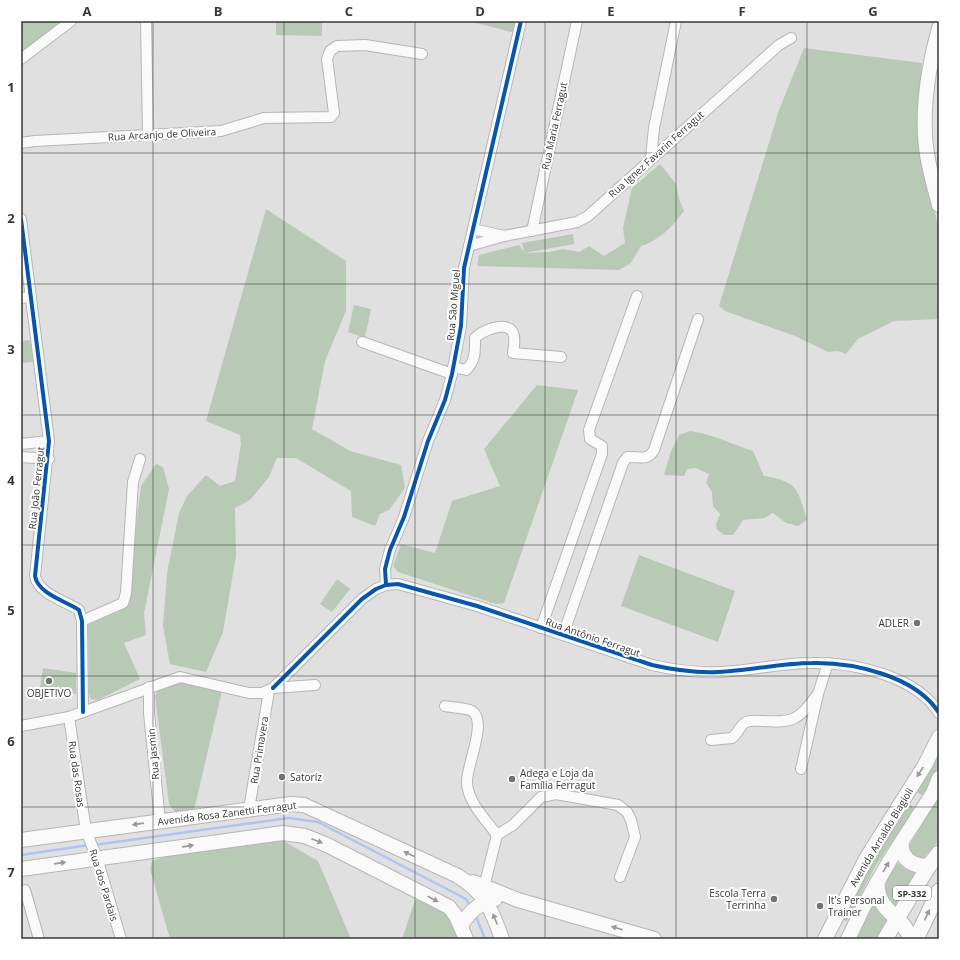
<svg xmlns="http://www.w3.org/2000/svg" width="960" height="960" font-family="'Open Sans',sans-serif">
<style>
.green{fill:#b8c9b5}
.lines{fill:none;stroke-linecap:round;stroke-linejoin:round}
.stream{stroke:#acc5f5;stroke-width:2.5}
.minor-casing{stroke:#b6b6b7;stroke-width:12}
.secondary-casing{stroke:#b6b6b7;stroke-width:16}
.primary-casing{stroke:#b6b6b7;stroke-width:17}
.minor{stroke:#fafafa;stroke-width:10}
.secondary{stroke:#fafafa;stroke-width:14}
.primary{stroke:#fafafa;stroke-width:15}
.cycleway-casing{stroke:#fff;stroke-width:6}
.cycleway{stroke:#0057b8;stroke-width:4}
.oneway{fill:#989899}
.grid{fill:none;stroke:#373738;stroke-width:1;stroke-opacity:0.55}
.poi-dot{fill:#727273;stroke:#fff;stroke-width:1.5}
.labels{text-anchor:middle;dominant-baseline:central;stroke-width:4;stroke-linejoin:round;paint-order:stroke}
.shield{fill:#fff;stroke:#737374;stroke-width:1}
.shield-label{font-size:9px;font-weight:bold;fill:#373738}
.street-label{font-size:10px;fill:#373738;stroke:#fff}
.poi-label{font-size:10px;fill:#373738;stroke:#fff;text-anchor:start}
.neatline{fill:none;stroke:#373738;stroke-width:1.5}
.grid-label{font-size:13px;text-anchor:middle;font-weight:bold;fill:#373738}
</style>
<rect width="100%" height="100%" fill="#e0e0e1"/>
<g class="green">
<polygon points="21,21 65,21 25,51 21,51"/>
<polygon points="276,21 322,21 322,36 276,35"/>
<polygon points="469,21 518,21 515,33"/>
<polygon points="804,48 922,63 917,130 939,231 939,319 894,321 858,339 846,354 838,351 828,352 795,336 725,311 719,306 779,110"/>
<path d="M660,164L676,184L679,199L684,211C672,227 660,240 641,246L631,263L619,270L477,266L479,255L519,245L524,252L522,243L573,234L574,244L524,253L550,252L563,249L579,252L589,246L604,256L625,243L623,228L632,188Z"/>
<polygon points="266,209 346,261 346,311 325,361 312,429 350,451 401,465 405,488 389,510 380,514 375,526 352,517 351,491 296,458 277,458 269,477 250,500 235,508 236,556 223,632 206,672 170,664 163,626 167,573 179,513 187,496 206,475 220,486 235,481 241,444 240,435 206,421"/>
<polygon points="354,305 371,309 365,338 348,332"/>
<polygon points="30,340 34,362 21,363 21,341"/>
<polygon points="537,385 578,390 504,603 496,604 398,572 393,566 401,544 435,553 452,501 500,486 484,449"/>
<path d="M690,431C713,434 731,444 753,451L764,476C797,481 798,489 807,520L798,526L786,523L773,513L764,518L743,520L733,535H725L717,530L716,524L720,514L713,506L712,492L706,483L709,474L696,468L687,469L684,476L664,475L671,451L679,435Z"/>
<polygon points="156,464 163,467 169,489 144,613 146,635 124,643 140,679 98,700 91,699 89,693 88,625 124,609 130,601 133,550 141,486"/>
<polygon points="639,555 735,591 718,642 621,606"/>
<polygon points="337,579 350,589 332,612 320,604"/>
<polygon points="43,668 76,673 76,694 40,688"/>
<polygon points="183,681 222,691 194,810 175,812 169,804 155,696 158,691"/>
<polygon points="939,753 939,767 927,795 924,796 916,792"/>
<polygon points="939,796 939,840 920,862 906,851"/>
<polygon points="908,805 911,805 914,810 876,865 847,921 840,919 849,900 904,807 906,808"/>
<polygon points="282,840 318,861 351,939 170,939 150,869 152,861 172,855"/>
<path d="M898,863L906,870L915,873L895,907C880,890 885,879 898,863Z"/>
<path d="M421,898C444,906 452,917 460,939H402L415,900Z"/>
<polygon points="874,901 892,919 881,939 855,939"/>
</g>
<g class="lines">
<g class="stream">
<polyline points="94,845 289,818 318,822 466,899 470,906"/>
<polyline points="21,855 89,845"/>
<polyline points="475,914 485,939"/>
</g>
<defs>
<g id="minor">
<polyline points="146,21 148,135"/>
<polyline points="21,59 71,21"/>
<polyline points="21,143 35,141 221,131 264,118 331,117 334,113 327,59 330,51 337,46 365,45 422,54"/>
<polyline points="651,158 654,128 676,21"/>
<path d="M21,219L49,441L35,576C38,594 66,601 79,610L82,621L83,712"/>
<polyline points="473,229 504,236"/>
<polyline points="532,231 577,21"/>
<polyline points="469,246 504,236 577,222 588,216 779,45 791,38"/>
<polyline points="21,298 31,297"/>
<polyline points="362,342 452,374"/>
<path d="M453,367L466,370C476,361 475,350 475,338C482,331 504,321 512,331C516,337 514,347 513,353L561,357"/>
<polyline points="21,444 49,441"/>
<polyline points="21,457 49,459"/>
<polyline points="386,585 385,569 390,550 404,517 428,441 445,400 452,374 461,326 464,268 521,21"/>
<polyline points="82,621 123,603 126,593 133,482 140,459"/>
<polyline points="541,628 602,454 602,446 590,439 589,430 637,296"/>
<path d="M563,635L623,463L627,457C639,456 647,462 654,450L698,319"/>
<polyline points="149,687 149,713 160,821"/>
<path d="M273,688L362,599L376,589L386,585L398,584L477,606L652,665C674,670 695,673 718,672C749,671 780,663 812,663C853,662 916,676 939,713"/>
<path d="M445,706C452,708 465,707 472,711C488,721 466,767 467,782C467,801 486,820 497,835"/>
<polyline points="69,717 86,831 97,858 121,939"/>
<polyline points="21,726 69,717 180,677 249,693 262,693 273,688 315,685"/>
<path d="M711,740L732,738C738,734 740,725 746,722C751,720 757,721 762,721C795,723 798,720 818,694"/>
<polyline points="801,769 818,694 828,663"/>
<polyline points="249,809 269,691"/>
<polyline points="25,890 39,939"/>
<polyline points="485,893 484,887 497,835 513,825 541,797 556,794 618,805 627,812 631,820 635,837 620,877"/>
</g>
<g id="secondary">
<path d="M939,28C930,61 923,100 925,135C926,158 933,182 939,205"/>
<path d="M21,840L291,804L304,805L458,876C485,893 492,910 502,939"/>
<polyline points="21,869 283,833 305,836 327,845 449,907 456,916 466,939"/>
<polyline points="473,882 518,900 654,939"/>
<path d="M461,926C469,912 479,902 495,899"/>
<polyline points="825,939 867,857 925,765 939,737"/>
<polyline points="848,939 865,904 890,860 933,793 939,778"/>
</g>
<g id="primary">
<path d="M901,845C903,862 913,865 928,867"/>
<path d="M877,883C877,913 903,915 911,939"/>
<polyline points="885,939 928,867 939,853"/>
<polyline points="916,939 939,891"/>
</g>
</defs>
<use href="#minor" class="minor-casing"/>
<use href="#secondary" class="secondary-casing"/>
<use href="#primary" class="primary-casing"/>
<use href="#minor" class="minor"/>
<use href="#secondary" class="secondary"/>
<use href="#primary" class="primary"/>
<defs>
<g id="cycleway">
<path d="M21,219L49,441L35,576C38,594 66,601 79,610L82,621L83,712"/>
<polyline points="386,585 385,569 390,550 404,517 428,441 445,400 452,374 461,326 464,268 521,21"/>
<path d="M273,688L362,599L376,589L386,585L398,584L477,606L652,665C674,670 695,673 718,672C749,671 780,663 812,663C853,662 916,676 939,713"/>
</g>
</defs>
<use href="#cycleway" class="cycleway-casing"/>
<use href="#cycleway" class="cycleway"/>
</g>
<defs><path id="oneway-solid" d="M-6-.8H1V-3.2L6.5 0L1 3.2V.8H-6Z"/></defs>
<g class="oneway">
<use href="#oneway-solid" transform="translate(920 772) rotate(123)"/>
<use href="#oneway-solid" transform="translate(138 824) rotate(172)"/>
<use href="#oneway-solid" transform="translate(317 841) rotate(21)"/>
<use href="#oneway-solid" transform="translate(188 846) rotate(-8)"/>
<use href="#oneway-solid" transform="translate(409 854) rotate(-156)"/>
<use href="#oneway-solid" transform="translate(60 863) rotate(-8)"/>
<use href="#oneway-solid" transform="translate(886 867) rotate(-60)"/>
<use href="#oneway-solid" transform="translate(433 899) rotate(27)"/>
<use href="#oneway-solid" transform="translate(927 915) rotate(-65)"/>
<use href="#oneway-solid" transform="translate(495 919) rotate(-112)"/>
<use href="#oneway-solid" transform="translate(617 928) rotate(-164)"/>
</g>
<path class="grid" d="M153,21V939M284,21V939M415,21V939M545,21V939M676,21V939M807,21V939M21,153H939M21,284H939M21,415H939M21,545H939M21,676H939M21,807H939"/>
<g class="poi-dot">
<circle cx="917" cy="623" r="4"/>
<circle cx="49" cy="681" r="4"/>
<circle cx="282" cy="777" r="4"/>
<circle cx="512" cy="779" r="4"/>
<circle cx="774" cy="899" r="4"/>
<circle cx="820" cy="906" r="4"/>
</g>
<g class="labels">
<rect class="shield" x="893" y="886" width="38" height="14" rx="3"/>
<g class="shield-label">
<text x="912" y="893">SP-332</text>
</g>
<g class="street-label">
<text transform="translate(554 126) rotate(-78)">Rua Maria Ferragut</text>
<text transform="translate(162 134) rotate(-3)">Rua Arcanjo de Oliveira</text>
<text transform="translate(656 154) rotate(-42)">Rua Ignez Favarin Ferragut</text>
<text transform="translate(453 305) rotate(-85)">Rua São Miguel</text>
<text transform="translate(36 488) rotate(-84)">Rua João Ferragut</text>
<text transform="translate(593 637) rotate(19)">Rua Antônio Ferragut</text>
<text transform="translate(259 750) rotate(-81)">Rua Primavera</text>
<text transform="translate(153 754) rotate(-95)">Rua Jasmin</text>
<text transform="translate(77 774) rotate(82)">Rua das Rosas</text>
<text transform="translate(227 813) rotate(-7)">Avenida Rosa Zanetti Ferragut</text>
<text transform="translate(881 837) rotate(-59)">Avenida Arnaldo Biagioli</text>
<text transform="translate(104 885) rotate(73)">Rua dos Pardais</text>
</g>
<g class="poi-label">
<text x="909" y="623" text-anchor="end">ADLER</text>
<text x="49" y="693" text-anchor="middle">OBJETIVO</text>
<text x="520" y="773">Adega e Loja da<tspan x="520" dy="12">Família Ferragut</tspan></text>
<text x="290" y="777">Satoríz</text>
<text x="766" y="893" text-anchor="end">Escola Terra<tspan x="766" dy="12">Terrinha</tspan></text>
<text x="828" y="900">It's Personal<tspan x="828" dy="12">Trainer</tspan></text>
</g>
</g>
<rect width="960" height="960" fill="none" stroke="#ffffff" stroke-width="44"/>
<rect x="22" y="22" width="916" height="916" class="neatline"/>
<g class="grid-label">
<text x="87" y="16">A</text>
<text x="218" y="16">B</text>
<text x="349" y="16">C</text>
<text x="480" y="16">D</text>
<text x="611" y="16">E</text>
<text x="742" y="16">F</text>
<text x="873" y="16">G</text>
<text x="11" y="92">1</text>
<text x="11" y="223">2</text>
<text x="11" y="354">3</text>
<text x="11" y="485">4</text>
<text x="11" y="615">5</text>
<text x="11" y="746">6</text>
<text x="11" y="877">7</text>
</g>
</svg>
